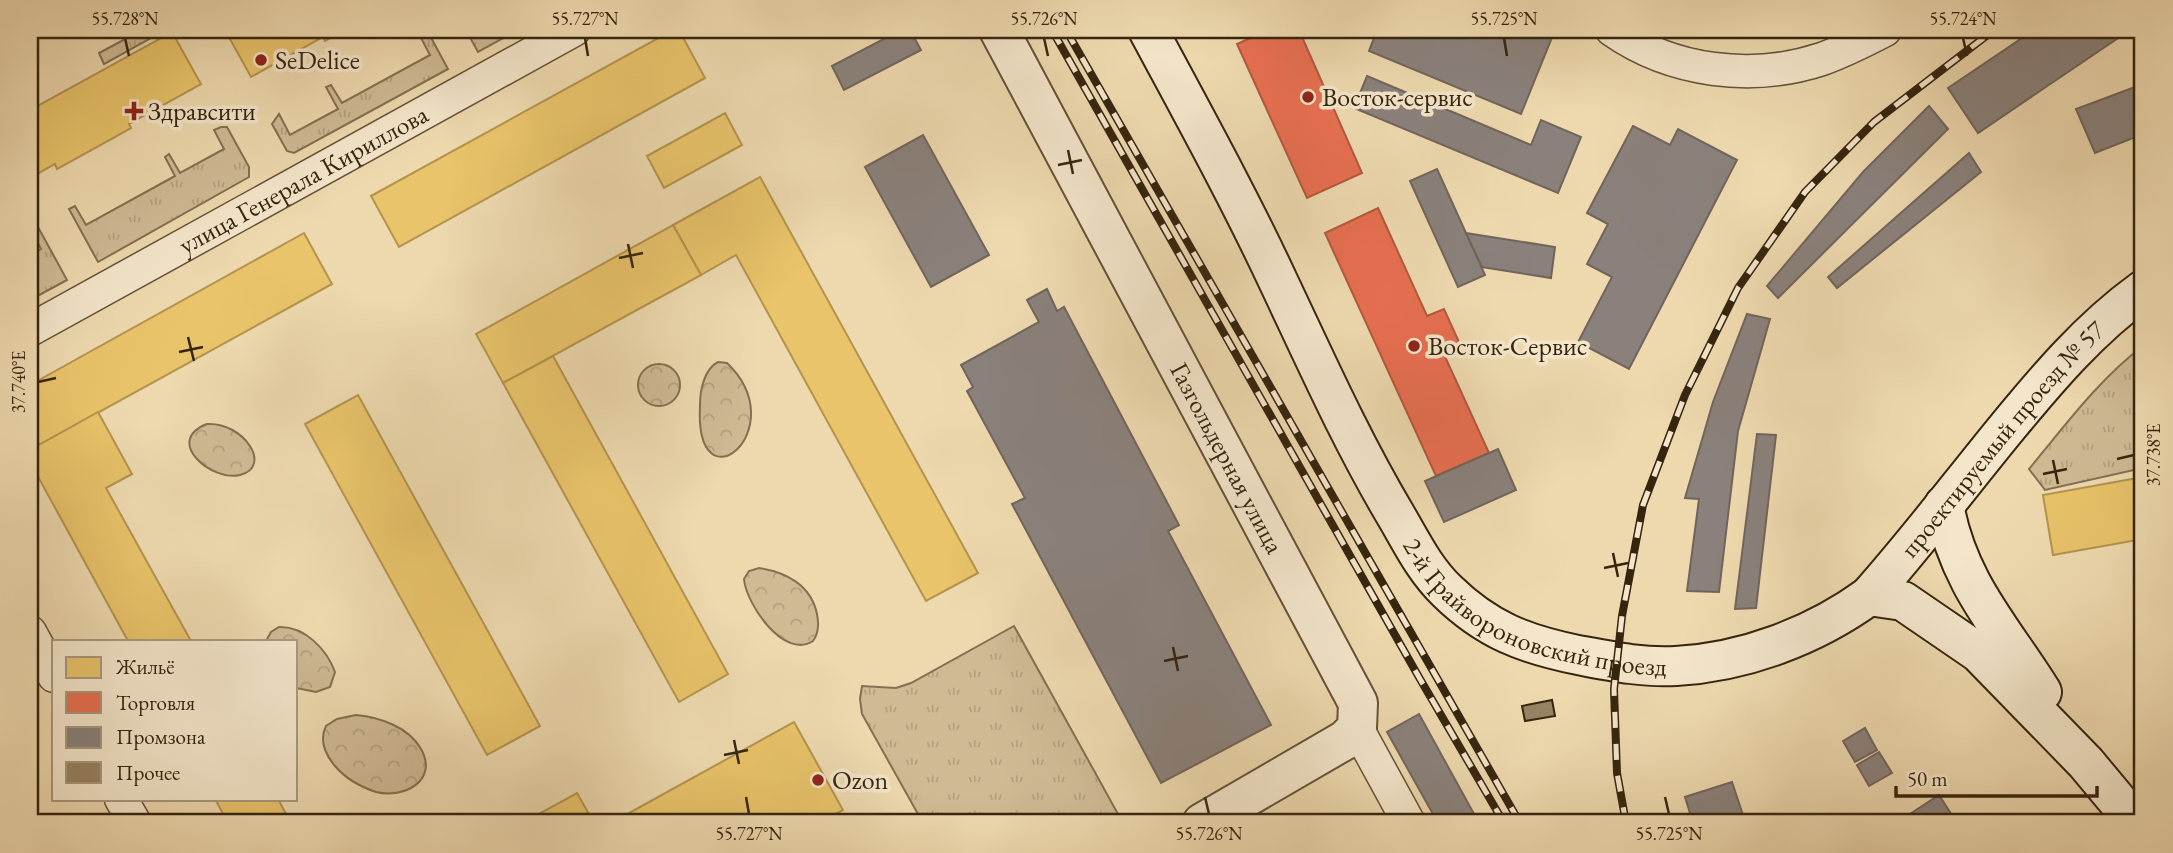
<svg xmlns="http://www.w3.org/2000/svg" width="2173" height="853" font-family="'EB Garamond',serif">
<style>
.grass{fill:url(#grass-tufts);stroke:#827051;stroke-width:2}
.forest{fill:url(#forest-crowns);stroke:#827051;stroke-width:2}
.homes{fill:#e9c46a;stroke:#b3944e;stroke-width:2}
.shops{fill:#e76f51;stroke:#b2593d;stroke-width:2}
.industry{fill:#8a817c;stroke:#71655b;stroke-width:2}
.building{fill:#968362;stroke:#36250e;stroke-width:2}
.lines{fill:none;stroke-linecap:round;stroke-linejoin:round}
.minor-casing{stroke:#645236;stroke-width:35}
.tertiary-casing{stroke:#645236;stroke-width:42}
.secondary-casing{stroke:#36250e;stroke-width:42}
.minor{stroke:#f4e6cb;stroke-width:32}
.tertiary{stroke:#f4e6cb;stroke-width:38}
.secondary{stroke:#f4e6cb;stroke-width:38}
.rail-casing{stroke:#36250e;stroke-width:8}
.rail{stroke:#f4e6cb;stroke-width:5;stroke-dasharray:16;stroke-linecap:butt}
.ticks{fill:none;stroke:#36250e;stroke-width:2.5}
.poi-dot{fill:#8f2418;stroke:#f4e6cb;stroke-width:2.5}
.labels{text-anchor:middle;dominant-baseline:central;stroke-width:7;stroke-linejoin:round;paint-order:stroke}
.poi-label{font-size:26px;fill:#36250e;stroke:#f4e6cb;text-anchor:start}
.street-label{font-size:26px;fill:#36250e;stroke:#f4e6cb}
.neatline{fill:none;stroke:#36250e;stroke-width:2.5}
.ticks-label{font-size:18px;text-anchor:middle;fill:#36250e}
</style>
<defs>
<pattern id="grass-tufts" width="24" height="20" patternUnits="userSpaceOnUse" patternTransform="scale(1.75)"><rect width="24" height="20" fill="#cfba94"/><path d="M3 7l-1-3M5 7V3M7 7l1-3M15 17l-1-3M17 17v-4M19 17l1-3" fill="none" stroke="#b2a07e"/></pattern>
<pattern id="forest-crowns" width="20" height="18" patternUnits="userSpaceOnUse" patternTransform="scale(1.75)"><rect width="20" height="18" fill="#cfba94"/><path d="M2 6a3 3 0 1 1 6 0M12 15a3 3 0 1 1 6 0" fill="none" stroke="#b2a07e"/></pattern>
</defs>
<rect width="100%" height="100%" fill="#eed9af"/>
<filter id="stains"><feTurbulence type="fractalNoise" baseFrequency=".00286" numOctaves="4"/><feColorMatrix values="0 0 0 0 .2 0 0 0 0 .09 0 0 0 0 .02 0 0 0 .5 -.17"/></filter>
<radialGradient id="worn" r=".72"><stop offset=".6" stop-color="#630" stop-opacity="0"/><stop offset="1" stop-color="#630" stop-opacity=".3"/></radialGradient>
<g class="grass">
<polygon points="142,30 156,30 158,34 104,64 99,53"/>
<polygon points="466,30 518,30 478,52"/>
<polygon points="428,32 448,69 294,153 287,151 272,124 279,114 290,135 338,109 326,87 331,85 342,103 430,55 420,36"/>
<polygon points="221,127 227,127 249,167 249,177 98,262 69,209 75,206 86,225 175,176 165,157 169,154 180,173 224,149 214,130"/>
<polygon points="38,227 67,280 30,300 30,256 41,249 31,230"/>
<path d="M2143,346V468L2045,490L2029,469C2064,427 2099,379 2143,346Z"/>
<polygon points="1014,626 1118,814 1101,823 923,823 862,714 860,699 862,686 896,688 911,683"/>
</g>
<g class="forest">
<path d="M718,362L727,363C796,429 694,513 700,405C700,391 704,369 718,362Z"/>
<circle cx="659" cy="385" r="21"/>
<path d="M207,424C244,422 273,467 240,475C212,482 163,441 207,424Z"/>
<path d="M759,568C786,572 811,585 817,614C819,624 819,633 813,641C784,660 746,604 744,579L749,571Z"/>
<path d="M279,627C305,626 327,650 335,672L330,687L316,692L296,688V641H266L271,632Z"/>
<path d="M356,715C379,717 409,727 421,749C439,781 403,799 376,792C361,787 345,778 335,766C325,754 319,740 326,726L337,719Z"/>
</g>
<g class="homes">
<polygon points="225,30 346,30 325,41 323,37 251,77"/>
<polygon points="673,30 679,30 705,78 399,247 371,196"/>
<polygon points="172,32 201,84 129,124 131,128 57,169 55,164 30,178 30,110"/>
<polygon points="725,113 742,145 664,188 647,156"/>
<polygon points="760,177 978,573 926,601 736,255 701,275 673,225"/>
<polygon points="673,225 701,275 503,383 476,334"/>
<polygon points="304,233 332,284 30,450 30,385"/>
<polygon points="553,356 728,674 679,702 503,383"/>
<polygon points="358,395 540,726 487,755 305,424"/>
<polygon points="98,412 132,474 106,488 191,641 128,641 30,462 30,450"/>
<polygon points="2143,477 2143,539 2053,555 2043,495"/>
<polygon points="794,722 843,810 819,823 611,823"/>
<polygon points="577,793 594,823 523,823 524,822"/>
<polygon points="215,799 278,799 291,823 228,823"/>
</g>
<g class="shops">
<polygon points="1268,30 1299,30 1362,173 1307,198 1237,44"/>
<polygon points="1378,208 1427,316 1444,309 1459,342 1442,350 1489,453 1436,476 1325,233"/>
</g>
<g class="industry">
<polygon points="901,30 910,30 921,50 844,90 832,66"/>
<polygon points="1377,30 1555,30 1521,114 1369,51"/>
<polygon points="2034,30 2130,30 1978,133 1948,88"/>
<polygon points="1367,76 1531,145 1541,120 1581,137 1558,193 1354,108"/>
<polygon points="2143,84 2143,134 2095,153 2076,109"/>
<polygon points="1929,106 1948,129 1778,298 1767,286 1863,172"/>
<polygon points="1633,126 1670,145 1678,129 1737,160 1629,369 1578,342 1612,277 1587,264 1608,224 1587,213"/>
<polygon points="923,135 989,255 931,287 865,167"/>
<polygon points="1969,153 1981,172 1837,288 1828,277"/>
<polygon points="1437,169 1485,275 1458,287 1410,181"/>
<polygon points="1466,233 1555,247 1551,278 1482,267"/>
<polygon points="1047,289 1057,311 1064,307 1179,525 1168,531 1271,725 1161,783 1012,504 1025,498 967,391 973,387 961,365 1039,322 1027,300"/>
<polygon points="1747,314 1770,319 1738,431 1719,592 1687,591 1699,499 1685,498 1713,402"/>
<polygon points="1757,434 1776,435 1756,608 1735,609"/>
<polygon points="1498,449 1516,490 1444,522 1425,481"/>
<polygon points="1419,714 1479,823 1438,823 1387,732"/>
<polygon points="1865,728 1877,750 1855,762 1843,741"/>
<polygon points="1879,752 1892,773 1869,786 1857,765"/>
<polygon points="1732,782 1745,821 1738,823 1693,823 1685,797"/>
<polygon points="1939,795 1957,823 1916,823 1910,814"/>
</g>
<polygon class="building" points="1552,700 1555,716 1525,721 1522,706"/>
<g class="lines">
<defs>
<g id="minor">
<path d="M1612,30C1672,72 1752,82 1822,59C1844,51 1864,41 1885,30"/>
<path id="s1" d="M30,330L574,30"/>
<polyline points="30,632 54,676"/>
<polyline points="1357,728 1409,823"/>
<polyline points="121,799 135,823"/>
</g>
<g id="tertiary">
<path id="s2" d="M999,30L1358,703L1357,728L1345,740L1202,823"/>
</g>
<g id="secondary">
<path id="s3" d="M1148,30C1193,114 1239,197 1279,283C1316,361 1351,440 1395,514C1411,541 1424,569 1447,591C1487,630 1524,644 1578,655C1610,661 1643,668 1676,666C1745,662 1814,636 1869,596L1903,601L1979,653L2086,763L2136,823"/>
<path d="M1944,505C1958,583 2002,628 2042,692"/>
<path id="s4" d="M1869,596C1917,542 1960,485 2005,430C2047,379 2089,329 2143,290"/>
</g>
</defs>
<use href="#minor" class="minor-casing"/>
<use href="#tertiary" class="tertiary-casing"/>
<use href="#secondary" class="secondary-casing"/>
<use href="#minor" class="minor"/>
<use href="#tertiary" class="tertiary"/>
<use href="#secondary" class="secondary"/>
<defs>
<g id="rail">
<polyline points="1052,30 1420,679 1504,823"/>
<polyline points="1066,30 1520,823"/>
<polyline points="1626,823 1617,773 1614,689 1622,616 1643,505 1685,395 1738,288 1805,192 1874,122 1994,30"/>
</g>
</defs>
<use href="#rail" class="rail-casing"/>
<use href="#rail" class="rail"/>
</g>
<path class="ticks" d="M125,38L129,56M585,38L588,56M1044,38L1048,56M1504,38L1507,56M1963,38L1967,56M1068,150L1073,174M1058,165L1082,160M628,244L633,268M619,258L643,253M188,337L194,361M179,352L203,347M38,382L56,378M2117,459L2134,455M2053,460L2058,484M2043,474L2067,469M1613,553L1618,577M1604,568L1628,563M1173,647L1178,671M1164,661L1188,656M734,740L739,764M724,755L748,750M746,797L749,814M1205,797L1209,814M1665,797L1669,814"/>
<g class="poi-dot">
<circle cx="261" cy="60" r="7"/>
<circle cx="1308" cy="97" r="7"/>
<path d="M130.5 100.5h7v7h7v7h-7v7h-7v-7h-7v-7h7z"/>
<circle cx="1414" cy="346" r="7"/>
<circle cx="818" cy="780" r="7"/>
</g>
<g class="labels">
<g class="poi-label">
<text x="275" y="60">SeDelice</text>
<text x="1322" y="97">Восток-сервис</text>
<text x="148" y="111">Здравсити</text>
<text x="1428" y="346">Восток-Сервис</text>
<text x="832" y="780">Ozon</text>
</g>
<g class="street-label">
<text stroke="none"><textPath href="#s1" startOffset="312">улица Генерала Кириллова</textPath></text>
<text stroke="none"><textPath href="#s4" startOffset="206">проектируемый проезд № 57</textPath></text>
<text stroke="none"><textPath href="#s2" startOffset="485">Газгольдерная улица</textPath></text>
<text stroke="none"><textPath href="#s3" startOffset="724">2-й Грайвороновский проезд</textPath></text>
</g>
</g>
<rect width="2173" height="853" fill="none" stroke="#eed9af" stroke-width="77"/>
<rect x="52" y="640" width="245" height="161" fill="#f4e6cb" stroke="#a8997f" stroke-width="2"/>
<rect x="66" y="657" width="35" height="21" fill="#e9c46a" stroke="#a8997f" stroke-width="2"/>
<text x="116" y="674" font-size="21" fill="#36250e">Жильё</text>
<rect x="66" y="692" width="35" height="21" fill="#e76f51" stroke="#a8997f" stroke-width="2"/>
<text x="116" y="710" font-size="21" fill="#36250e">Торговля</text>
<rect x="66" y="727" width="35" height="21" fill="#8a817c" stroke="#a8997f" stroke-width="2"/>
<text x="116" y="744" font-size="21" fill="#36250e">Промзона</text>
<rect x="66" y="762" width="35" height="21" fill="#968362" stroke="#a8997f" stroke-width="2"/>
<text x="116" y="780" font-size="21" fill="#36250e">Прочее</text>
<path d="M1896 786v10h201v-10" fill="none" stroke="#36250e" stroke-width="3.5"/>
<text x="1907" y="786" font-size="21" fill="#36250e" stroke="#f4e6cb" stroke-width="5" paint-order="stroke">50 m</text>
<rect x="38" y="38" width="2096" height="776" class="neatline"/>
<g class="ticks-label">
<text x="125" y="25">55.728°N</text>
<text x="585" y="25">55.727°N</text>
<text x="1044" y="25">55.726°N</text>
<text x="1504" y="25">55.725°N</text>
<text x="1963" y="25">55.724°N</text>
<text transform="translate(19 382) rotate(-90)" y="6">37.740°E</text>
<text transform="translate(2154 455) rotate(-90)" y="6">37.738°E</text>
<text x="749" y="840">55.727°N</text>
<text x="1209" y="840">55.726°N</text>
<text x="1669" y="840">55.725°N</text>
</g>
<rect width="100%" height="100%" filter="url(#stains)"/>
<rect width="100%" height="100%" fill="url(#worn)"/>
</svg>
